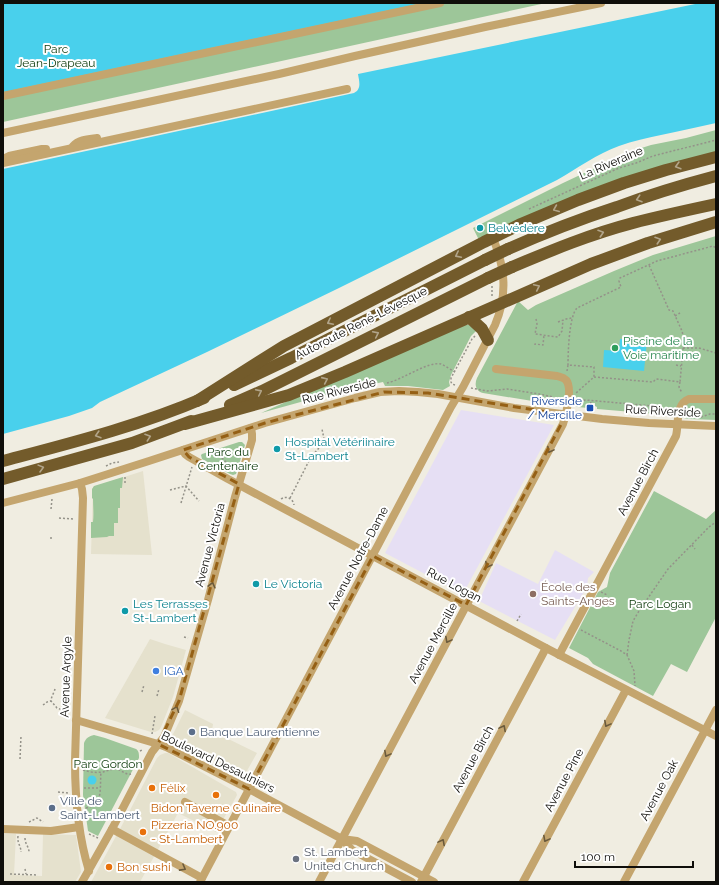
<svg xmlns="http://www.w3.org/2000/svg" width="719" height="885" font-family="Raleway,sans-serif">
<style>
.built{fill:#e5e1cd}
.education{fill:#e6dff4}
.green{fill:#9dc699}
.water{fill:#49d0ec}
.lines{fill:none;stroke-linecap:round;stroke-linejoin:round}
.path{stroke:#949289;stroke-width:1.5;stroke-dasharray:2 2;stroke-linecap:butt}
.minor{stroke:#c4a56e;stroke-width:8}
.highway{stroke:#735b2b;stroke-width:12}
.highway-bridge{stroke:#735b2b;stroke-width:12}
.oneway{stroke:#b2a58a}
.oneway2{stroke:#6a5a3c}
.marked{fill:none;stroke:#956015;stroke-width:3;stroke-dasharray:8 5;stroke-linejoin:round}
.culture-dot{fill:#0f9aa8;stroke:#fff;stroke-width:1.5}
.leisure-dot{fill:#2e9e5b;stroke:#fff;stroke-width:1.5}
.transit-dot{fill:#1a4fb4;stroke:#fff;stroke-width:1.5}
.education-dot{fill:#8d6e63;stroke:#fff;stroke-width:1.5}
.shop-dot{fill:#3f7fe0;stroke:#fff;stroke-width:1.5}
.service-dot{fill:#5c6f8a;stroke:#fff;stroke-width:1.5}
.food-dot{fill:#e8710a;stroke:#fff;stroke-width:1.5}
.worship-dot{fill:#6b7280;stroke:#fff;stroke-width:1.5}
.labels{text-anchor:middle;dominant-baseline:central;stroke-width:4;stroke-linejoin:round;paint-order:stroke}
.park-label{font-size:12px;fill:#0a3808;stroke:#fff}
.street-label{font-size:12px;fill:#0f0e0a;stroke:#fff}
.culture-label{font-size:12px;fill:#0d838f;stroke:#fff;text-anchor:start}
.leisure-label{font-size:12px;fill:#27864d;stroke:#fff;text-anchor:start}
.transit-label{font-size:12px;fill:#164399;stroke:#fff;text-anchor:end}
.education-label{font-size:12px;fill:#785e54;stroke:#fff;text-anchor:start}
.shop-label{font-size:12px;fill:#366cbe;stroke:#fff;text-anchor:start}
.service-label{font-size:12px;fill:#4e5e75;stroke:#fff;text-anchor:start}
.food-label{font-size:12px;fill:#c56008;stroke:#fff;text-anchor:start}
.worship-label{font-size:12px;fill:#5b616d;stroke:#fff;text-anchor:start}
</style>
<rect width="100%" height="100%" fill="#f0ede1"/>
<g class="built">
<polygon points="143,471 152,555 91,554 93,487"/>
<polygon points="150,639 165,644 186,650 173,697 161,727 159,730 155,732 151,732 105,718"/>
<polygon points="185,710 213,724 212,731 257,753 244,776 171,738"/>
<polygon points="165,753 168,753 234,791 236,792 237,795 236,797 216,832 178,813 140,882 91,882 127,816 157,758 160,755"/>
<polygon points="3,833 16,834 14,875 42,876 43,834 76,835 81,872 75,882 3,882"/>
</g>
<g class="education">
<polygon points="461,410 554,425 463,594 385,553"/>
<polygon points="555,550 594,572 588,578 587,587 555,640 479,601 496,563 538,584"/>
</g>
<g class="green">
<polygon points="3,3 546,3 3,122"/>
<polygon points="716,130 716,153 479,240 473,228 563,183 629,152 651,145 686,138"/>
<path d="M716,236V420L689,419L668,415L597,409V407L595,406V403H589L588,408L578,407L575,406L557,405L483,393C476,391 474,385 477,378L518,301L528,310L536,305L614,271L653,255Z"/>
<polygon points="464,325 469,325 477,330 471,336 451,375 449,382 450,386 443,390 408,386 385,386 383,382 369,385 369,383 261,413 457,326"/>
<polygon points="239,442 242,442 245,445 236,474 233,475 230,474 202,459 201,455 202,454"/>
<path d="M123,477L122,488H120V508H118V523H114V536H109L107,537L91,538V522H93C94,514 93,506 93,499L92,498V489L94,486Z"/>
<polygon points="654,491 706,519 716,510 716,617 687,672 671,664 653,696 593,664 588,658 569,648 598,592 607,587 610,573"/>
<path d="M94,735L105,738L136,749C139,751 139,754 139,758L98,836L88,831L83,795L84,743C86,738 89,736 94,735Z"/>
</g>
<g class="water">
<polygon points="3,3 422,3 3,92"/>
<path d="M700,3H716V123C698,127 680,131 661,135C647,138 633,141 619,146C597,154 578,168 557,180L339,288L207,352L100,402L92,408L69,416L3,434V169L354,93C362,89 359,81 358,74Z"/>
<polygon points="620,339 647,341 644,371 603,367 604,350 619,351"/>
<circle cx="92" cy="780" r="4.5"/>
</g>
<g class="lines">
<g class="path">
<polyline points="529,209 619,168 636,163 653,156 716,140"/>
<polyline points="492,296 492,286"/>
<polyline points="675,316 680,313"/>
<polyline points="536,319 537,324 535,334 558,337 562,331 563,320"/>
<polyline points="558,322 566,319 572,318"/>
<polyline points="535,345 535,344 543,345 544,335"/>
<polyline points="683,348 699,348 716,353"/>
<path d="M568,365C568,353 569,316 577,308L621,287L619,281L620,278L657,261L713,246L716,248"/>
<polyline points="676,365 681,366"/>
<polyline points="567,371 568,365 594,367 594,377 576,393"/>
<polyline points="594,377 653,382 656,379 680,382 684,339 682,331 673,311 669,310 649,265"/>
<polyline points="680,382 679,387 682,393"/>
<path d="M387,383C402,380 428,361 441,364C446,366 451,370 455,372"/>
<polyline points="455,385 452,384 451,382 451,378 472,339 475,336"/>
<polyline points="471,388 487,391 507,389 539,394 553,397 560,402"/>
<path d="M576,403L581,401L586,400L653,406C660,408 665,411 672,413"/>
<polyline points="590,408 591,401"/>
<polyline points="685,416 697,417"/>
<polyline points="701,417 710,414 716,414"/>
<polyline points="214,449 215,451 225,461 234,473"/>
<polyline points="106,466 112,463 119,462"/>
<polyline points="125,477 125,484"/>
<polyline points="170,490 186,486 199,501"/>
<polyline points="290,498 311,457 319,448 324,439 322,429"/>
<path d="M281,499C287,495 293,499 294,505"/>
<polyline points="181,503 192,467"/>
<polyline points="51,509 52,499"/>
<polyline points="59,518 74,519"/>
<polyline points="51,537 51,541"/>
<polyline points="692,545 695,549"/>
<polyline points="198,572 206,574"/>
<polyline points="601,592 607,595"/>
<polyline points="191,609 198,610"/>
<polyline points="188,620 193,621"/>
<polyline points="517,621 521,614"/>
<polyline points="581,630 621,651 627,655 634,671 635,686"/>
<polyline points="184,637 188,638"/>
<polyline points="627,655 629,640 633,621 639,611 668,569 709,527 716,522"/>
<path d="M55,689C54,693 51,697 51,701L57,708L68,712"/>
<polyline points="142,692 144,685"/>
<polyline points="157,696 159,689"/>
<polyline points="43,705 47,702 51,701"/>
<polyline points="152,734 155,716"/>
<polyline points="140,751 142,750"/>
<polyline points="20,759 21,736"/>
<path d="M83,770C89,772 96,773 103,772C107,771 111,769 116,769C122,770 125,775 131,774"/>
<polyline points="84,788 100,788"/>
<polyline points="58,792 68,793"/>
<path d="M86,808C89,807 93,806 95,805C102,800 100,780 101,772"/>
<polyline points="29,822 37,818 43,822"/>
<polyline points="89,834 98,838"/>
<path d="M18,836C17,843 21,846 21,852"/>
<path d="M25,838C25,844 29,847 29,852"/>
<polyline points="25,869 26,874"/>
<polyline points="10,874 38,875"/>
</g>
<g class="minor">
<polyline points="3,96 440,3"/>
<polyline points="3,133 279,74 355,56 485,27 601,3"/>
<path d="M73,146C79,139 89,139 97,138"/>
<polyline points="3,161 5,158 9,156 42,149 46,149"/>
<polyline points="3,163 347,89"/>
<polyline points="183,450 185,454 189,457 228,479 546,648 716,736"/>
<path d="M80,483L82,489L83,498L75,761C75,798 78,835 89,871"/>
<polyline points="3,503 80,483 149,461 265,423 355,398 380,392 399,391 418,392 438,394 514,408 602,419 649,423 716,426"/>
<path d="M559,655L676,436C679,424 675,404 689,399H716"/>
<polyline points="76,720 158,744 166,747 249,789 342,839 352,850 412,882"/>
<polyline points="185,802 229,826"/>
<polyline points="3,829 51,831 79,827"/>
<polyline points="112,829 202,878"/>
<polyline points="342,839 357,841 434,882"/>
<polyline points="82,882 112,829 152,752 164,737 179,701 208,600 235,497 252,440 252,434 251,428"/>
<path d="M200,882L451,407L463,387L495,325C508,294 505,268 493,238"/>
<path d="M319,882L563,424C566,415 573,388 566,380C563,377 560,377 557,376L496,369"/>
<polyline points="421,882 546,648"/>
<polyline points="523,882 626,690"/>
<polyline points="624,882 716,710"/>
</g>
<g class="highway">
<path d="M508,249C544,233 580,219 617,207C649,195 682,185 716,176"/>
<path d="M512,267C552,250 591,234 633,223C660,216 688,210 716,204"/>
<polyline points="469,317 482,329 488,340"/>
<polyline points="234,385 291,358 485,260"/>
<polyline points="197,401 284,346 484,242 521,224 578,200 624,183 666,170 716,157"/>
<polyline points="230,405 262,391 488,278"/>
<polyline points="185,424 289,395 345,372 591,264 648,243 716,222"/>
<path d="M3,461C71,443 139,426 204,398"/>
<polyline points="3,479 132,443 191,421"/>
</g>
<g class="highway-bridge">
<polyline points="485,260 508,249"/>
<polyline points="488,278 512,267"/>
</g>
</g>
<defs><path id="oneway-chevron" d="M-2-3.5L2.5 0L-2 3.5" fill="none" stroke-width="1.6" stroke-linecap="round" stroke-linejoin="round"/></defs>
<g class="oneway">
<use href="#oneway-chevron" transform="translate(678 166) rotate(164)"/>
<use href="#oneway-chevron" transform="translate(639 199) rotate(162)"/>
<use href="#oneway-chevron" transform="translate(556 209) rotate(157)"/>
<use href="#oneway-chevron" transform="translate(601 233) rotate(-18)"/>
<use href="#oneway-chevron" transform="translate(658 240) rotate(-18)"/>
<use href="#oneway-chevron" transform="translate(458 255) rotate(153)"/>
<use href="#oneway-chevron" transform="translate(537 287) rotate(-25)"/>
<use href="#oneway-chevron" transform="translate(330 322) rotate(153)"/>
<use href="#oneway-chevron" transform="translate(376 334) rotate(-26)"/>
<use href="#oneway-chevron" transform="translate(325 380) rotate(-24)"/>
<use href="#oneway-chevron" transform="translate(259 392) rotate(-26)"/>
<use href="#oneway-chevron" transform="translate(98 435) rotate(163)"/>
<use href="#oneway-chevron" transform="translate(148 437) rotate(-19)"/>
<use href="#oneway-chevron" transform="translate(41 468) rotate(-15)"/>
</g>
<g class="oneway2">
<use href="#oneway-chevron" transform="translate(550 450) rotate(118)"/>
<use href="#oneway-chevron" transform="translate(488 565) rotate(118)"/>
<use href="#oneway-chevron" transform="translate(212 585) rotate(-76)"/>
<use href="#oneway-chevron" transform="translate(448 640) rotate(118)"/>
<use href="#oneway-chevron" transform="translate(176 709) rotate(-69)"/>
<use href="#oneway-chevron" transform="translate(607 724) rotate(118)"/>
<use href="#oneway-chevron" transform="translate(503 728) rotate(-62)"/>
<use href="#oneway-chevron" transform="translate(387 754) rotate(118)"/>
<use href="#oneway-chevron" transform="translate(546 839) rotate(118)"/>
<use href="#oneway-chevron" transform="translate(442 842) rotate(-62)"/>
<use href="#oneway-chevron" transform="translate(183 868) rotate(29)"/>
</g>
<path class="marked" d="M384,392L428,393L566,415L466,605L373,556L249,789L158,744L179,701L239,484L189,457L183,450L265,423Z"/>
<g class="culture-dot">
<circle cx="480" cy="228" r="4"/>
<circle cx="277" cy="449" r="4"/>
<circle cx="256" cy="584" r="4"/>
<circle cx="125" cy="611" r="4"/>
</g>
<circle class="leisure-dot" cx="615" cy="348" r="4"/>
<rect class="transit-dot" x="586" y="404" width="8" height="8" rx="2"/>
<circle class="education-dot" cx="533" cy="594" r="4"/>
<circle class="shop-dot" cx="156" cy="671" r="4"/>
<g class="service-dot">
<circle cx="192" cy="732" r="4"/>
<circle cx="52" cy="808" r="4"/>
</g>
<g class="food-dot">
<circle cx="152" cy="788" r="4"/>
<circle cx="216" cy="795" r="4"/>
<circle cx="143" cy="832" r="4"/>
<circle cx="109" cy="867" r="4"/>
</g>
<circle class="worship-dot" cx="296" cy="859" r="4"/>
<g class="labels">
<g class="park-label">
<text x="56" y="49">Parc<tspan x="56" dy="14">Jean-Drapeau</tspan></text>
<text x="228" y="452">Parc du<tspan x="228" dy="14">Centenaire</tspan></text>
<text x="660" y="604">Parc Logan</text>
<text x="108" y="764">Parc Gordon</text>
</g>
<g class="street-label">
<text transform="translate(611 163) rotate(-23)">La Riveraine</text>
<text transform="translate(361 323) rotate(-27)">Autoroute René-Lévesque</text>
<text transform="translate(339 391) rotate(-14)">Rue Riverside</text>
<text transform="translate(663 411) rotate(3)">Rue Riverside</text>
<text transform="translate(638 482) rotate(-62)">Avenue Birch</text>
<text transform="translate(210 545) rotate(-75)">Avenue Victoria</text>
<text transform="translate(358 558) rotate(-62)">Avenue Notre-Dame</text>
<text transform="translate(454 585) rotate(28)">Rue Logan</text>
<text transform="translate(433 643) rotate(-62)">Avenue Mercille</text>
<text transform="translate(66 677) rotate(-88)">Avenue Argyle</text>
<text transform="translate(473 759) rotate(-62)">Avenue Birch</text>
<text transform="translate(218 762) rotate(26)">Boulevard Desaulniers</text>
<text transform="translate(564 780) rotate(-62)">Avenue Pine</text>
<text transform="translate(659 790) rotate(-62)">Avenue Oak</text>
</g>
<g class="culture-label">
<text x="488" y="228">Belvédère</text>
<text x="285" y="442">Hospital Vétériinaire<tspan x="285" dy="14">St-Lambert</tspan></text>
<text x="264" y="584">Le Victoria</text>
<text x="133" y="604">Les Terrasses<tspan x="133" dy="14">St-Lambert</tspan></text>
</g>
<g class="leisure-label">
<text x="623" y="341">Piscine de la<tspan x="623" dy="14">Voie maritime</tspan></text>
</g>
<g class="transit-label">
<text x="582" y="401">Riverside<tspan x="582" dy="14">/ Mercille</tspan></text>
</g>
<g class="education-label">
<text x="541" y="587">École des<tspan x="541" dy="14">Saints-Anges</tspan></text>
</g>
<g class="shop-label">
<text x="164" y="671">IGA</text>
</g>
<g class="service-label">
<text x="200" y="732">Banque Laurentienne</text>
<text x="60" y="801">Ville de<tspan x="60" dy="14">Saint-Lambert</tspan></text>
</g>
<g class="food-label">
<text x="160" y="788">Félix</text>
<text x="216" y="808" text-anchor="middle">Bidon Taverne Culinaire</text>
<text x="151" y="825">Pizzeria NO.900<tspan x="151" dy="14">- St-Lambert</tspan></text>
<text x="117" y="867">Bon sushi</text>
</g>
<g class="worship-label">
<text x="304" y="852">St. Lambert<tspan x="304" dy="14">United Church</tspan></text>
</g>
</g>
<rect width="719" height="885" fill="none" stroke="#0f0e0a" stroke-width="8"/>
<path d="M575 861v6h118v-6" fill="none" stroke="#0f0e0a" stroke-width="2"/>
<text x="581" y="861" font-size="12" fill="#0f0e0a" stroke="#ffffff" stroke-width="3" paint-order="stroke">100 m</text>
</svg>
